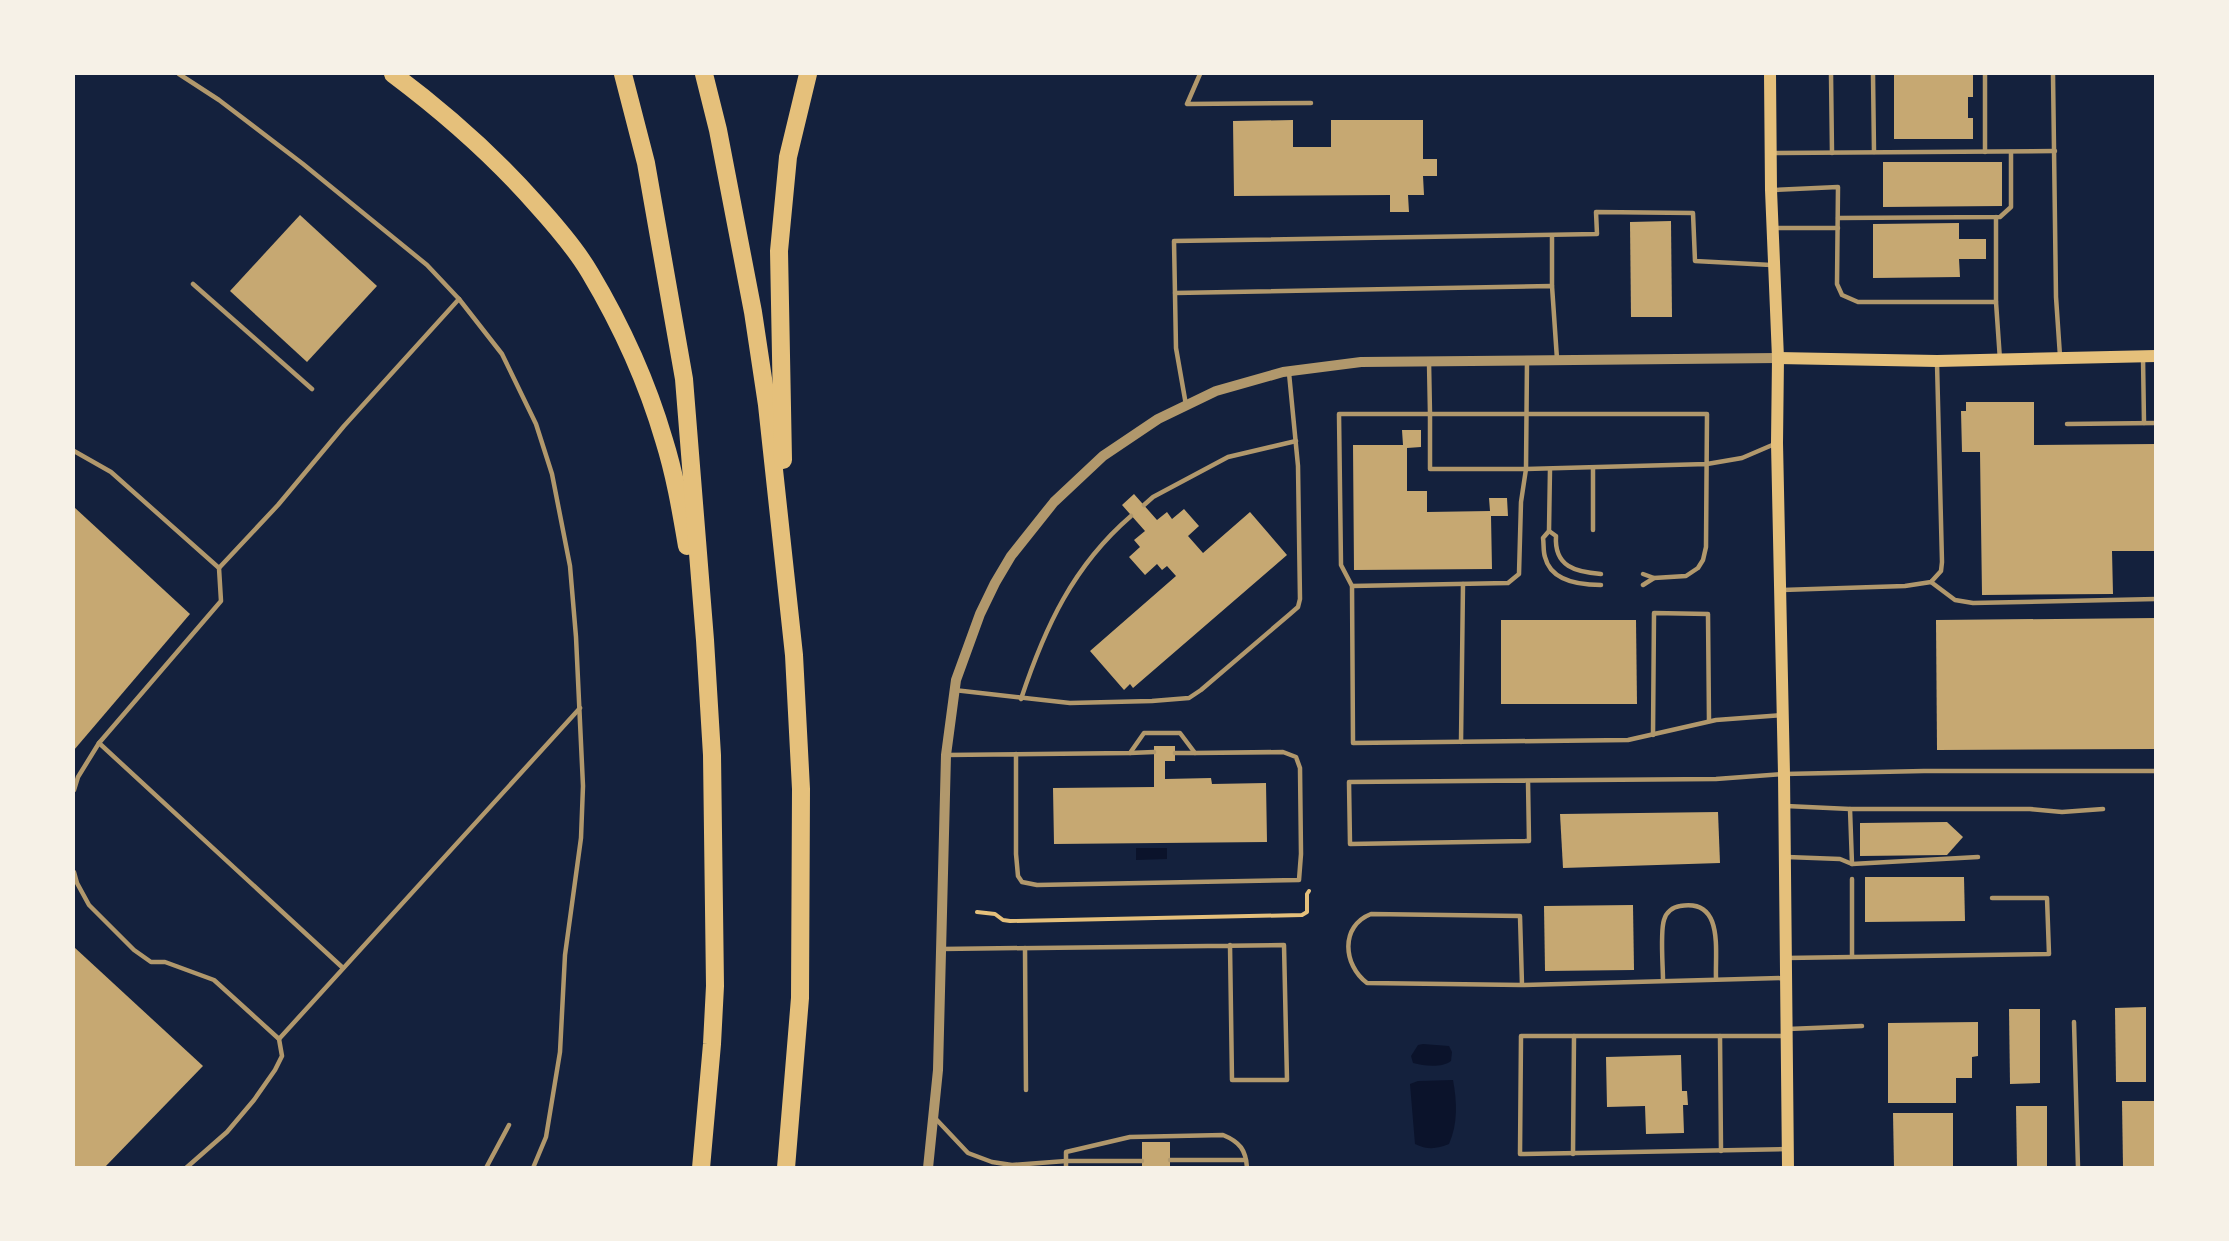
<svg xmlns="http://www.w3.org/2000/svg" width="2229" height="1241" font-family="'Roboto Condensed',sans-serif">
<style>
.water{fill:#0b132b}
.building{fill:#c6a872}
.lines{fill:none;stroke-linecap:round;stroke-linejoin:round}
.path{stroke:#e5c07b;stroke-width:4}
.service{stroke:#b1986c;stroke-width:4.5}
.tertiary{stroke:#b1986c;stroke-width:10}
.secondary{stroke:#e5c07b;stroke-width:12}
.motorway{stroke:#e5c07b;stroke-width:18}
</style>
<rect width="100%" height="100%" fill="#14213d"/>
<g class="water">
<polygon points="1136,848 1167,848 1167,859 1136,860"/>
<path d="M1423,1044L1449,1046L1452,1052L1451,1061C1442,1068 1424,1066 1413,1063L1411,1056L1418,1045Z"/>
<path d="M1453,1080C1457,1101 1458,1124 1449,1144C1437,1149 1427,1150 1415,1144L1410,1084L1418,1081Z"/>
</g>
<g class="building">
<polygon points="1894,74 1973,74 1973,97 1968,97 1968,118 1973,118 1973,139 1894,139"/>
<polygon points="1293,120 1293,147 1331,147 1331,120 1423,120 1423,159 1437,159 1437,176 1423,176 1424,195 1408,195 1409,212 1390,212 1390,195 1234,196 1233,121"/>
<polygon points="1883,162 2002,162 2002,206 1883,207"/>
<polygon points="300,215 377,286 307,362 230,291"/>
<polygon points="1671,221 1672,317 1631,317 1630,222"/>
<polygon points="1959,223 1959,239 1986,239 1986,259 1959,259 1960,277 1873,278 1873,224"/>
<polygon points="1966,402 2034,402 2034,445 2156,444 2156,551 2112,551 2113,594 1982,595 1980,452 1962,452 1961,411 1966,411"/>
<polygon points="1402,430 1421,430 1421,447 1407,448 1407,491 1427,491 1427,512 1490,511 1489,498 1507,498 1508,516 1491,516 1492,569 1354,570 1353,445 1403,445"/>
<polygon points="1134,494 1157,520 1167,512 1172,519 1184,509 1199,526 1188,536 1203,553 1250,512 1287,555 1133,688 1130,684 1124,690 1090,651 1176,576 1167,566 1162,570 1157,564 1145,575 1129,557 1140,547 1134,540 1145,531 1122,505"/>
<polygon points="74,507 190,614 74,750"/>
<polygon points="2156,618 2156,749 1937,750 1936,620"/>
<polygon points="1501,620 1636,620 1637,704 1501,704"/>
<polygon points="1154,746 1175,746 1175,761 1165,761 1165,779 1211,778 1212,784 1266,783 1267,842 1054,844 1053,788 1154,787"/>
<polygon points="1718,812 1720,863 1563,868 1560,814"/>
<polygon points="1947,822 1963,837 1947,855 1860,856 1860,823"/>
<polygon points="1865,877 1964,877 1965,921 1865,922"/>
<polygon points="1633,905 1634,970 1545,971 1544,906"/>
<polygon points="74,947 203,1066 104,1168 74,1168"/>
<polygon points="2146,1007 2146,1082 2116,1082 2115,1008"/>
<polygon points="2009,1009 2040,1009 2040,1083 2010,1084"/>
<polygon points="1978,1022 1978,1056 1972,1057 1972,1078 1956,1078 1956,1103 1888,1103 1888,1023"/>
<polygon points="1681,1055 1682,1091 1687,1091 1688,1105 1683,1105 1684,1133 1646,1134 1645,1106 1607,1107 1606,1057"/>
<polygon points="2122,1101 2156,1101 2156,1168 2123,1168"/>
<polygon points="2016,1106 2047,1106 2047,1168 2017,1168"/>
<polygon points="1893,1113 1953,1113 1953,1168 1894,1168"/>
<rect x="1142" y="1142" width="28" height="26"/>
</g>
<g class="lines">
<polyline class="path" points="977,912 995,914 1003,920 1010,921 1302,915 1307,912 1307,894 1309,891"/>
<g class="service">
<polyline points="179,74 219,100 303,164 427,265 459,299 502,354 536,424 552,474 570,566 576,637 583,786 581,838 565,955 560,1052 546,1137 533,1168"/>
<polyline points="1200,74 1187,104 1311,103"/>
<polyline points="1831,74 1832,153"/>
<polyline points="1873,74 1874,152"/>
<polyline points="1985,74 1985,152"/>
<polyline points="2053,74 2056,297 2060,356"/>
<polyline points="1772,153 2055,151"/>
<polyline points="1773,190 1838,187 1837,284 1842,295 1858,302 1996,302 2000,360"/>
<polyline points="1996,217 1996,302"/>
<polyline points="1838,218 2000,217 2011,207 2011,152"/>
<polyline points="1773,228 1838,228"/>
<polyline points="193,284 312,389"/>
<polyline points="1552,286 1552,236"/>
<polyline points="1175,293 1552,286 1557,359"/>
<polyline points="2143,357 2144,423"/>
<polyline points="1429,362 1430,414 1339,414 1341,565 1352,586 1353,743 1628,740 1716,720 1782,715"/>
<polyline points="1186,405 1176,348 1174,241 1597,234 1596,212 1693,213 1695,261 1771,265"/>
<polyline points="2067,424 2156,423"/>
<polyline points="74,451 111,472 219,568 221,601 99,743 78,777 74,790"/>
<polyline points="1593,468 1593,530"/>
<path d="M1550,469L1549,531L1543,538C1544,544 1543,551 1545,557C1551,582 1581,585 1601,585"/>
<polyline points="1144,505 1153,497 1228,457 1296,441"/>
<path d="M1549,531L1556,536C1554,567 1576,572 1601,574"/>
<polyline points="219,568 278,505 344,426 459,299"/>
<polyline points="1643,574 1654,578"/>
<polyline points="1931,582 1955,600 1973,603 2156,599"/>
<polyline points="1643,585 1654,578 1686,576 1698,568 1703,560 1706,547 1707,414 1430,414 1430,469 1526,469 1707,464 1742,458 1777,443"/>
<polyline points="1352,586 1508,583 1519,574 1521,502 1526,469 1527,360"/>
<polyline points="1782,590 1905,586 1931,582 1941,571 1942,562 1937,363"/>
<polyline points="954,690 1070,703 1152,701 1189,698 1201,690 1290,614 1298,607 1300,599 1298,466 1289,373"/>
<path d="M1021,699C1045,627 1073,566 1131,516"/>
<polyline points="1653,735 1654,613 1708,614 1709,721"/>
<polyline points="1461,742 1463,584"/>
<polyline points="99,743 343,968"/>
<polyline points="1130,753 1154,752"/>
<polyline points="1175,753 1195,753"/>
<polyline points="946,755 1130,753 1144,733 1180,733 1195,753 1283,752 1296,757 1300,768 1301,854 1299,880 1037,885 1022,882 1018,876 1016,854 1016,754"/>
<polyline points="1528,781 1529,841 1350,844 1349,782 1716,779 1784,774 1924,771 2156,771"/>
<polyline points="1786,806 1850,809 2030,809 2062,812 2103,809"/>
<polyline points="1850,809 1852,864"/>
<polyline points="1787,857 1840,859 1852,864 1978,857"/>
<polyline points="74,872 77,883 89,905 134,950 151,962 165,962 214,980 279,1039 282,1056 275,1070 254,1100 227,1132 186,1168"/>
<polyline points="1025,948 1026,1090"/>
<polyline points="941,949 1284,945 1287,1080 1232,1080 1230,945"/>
<polyline points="1852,956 1852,879"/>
<polyline points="1786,958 2049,954 2047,898 1992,898"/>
<path d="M1663,980C1663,966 1660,932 1664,920C1666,912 1673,907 1680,906C1724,898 1715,950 1716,978"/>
<path d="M1522,985L1520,916L1371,914C1340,926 1343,965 1367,983L1522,985L1784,978"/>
<polyline points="2074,1022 2078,1168"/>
<polyline points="1788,1029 1862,1026"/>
<polyline points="1720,1036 1721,1151"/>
<polyline points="1786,1036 1521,1036 1520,1154 1788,1149"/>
<polyline points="279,1039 580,708"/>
<polyline points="935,1118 968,1153 992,1162 1012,1165 1066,1161 1142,1161"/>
<polyline points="1573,1154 1574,1036"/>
<polyline points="1170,1160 1246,1160"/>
<polyline points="486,1168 509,1125"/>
<path d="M1066,1168V1152L1130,1137L1223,1135C1240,1142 1246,1150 1247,1168"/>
</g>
<polyline class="tertiary" points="928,1168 938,1070 946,755 956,680 980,614 995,583 1011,556 1054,502 1103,456 1158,419 1216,391 1283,372 1361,362 1778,358"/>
<g class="secondary">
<polyline points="1770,74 1771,190 1778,358 1777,443 1784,774 1788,1168"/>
<polyline points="1778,358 1937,361 2156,356"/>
</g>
<g class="motorway">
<path d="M393,74C445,113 494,156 537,205C556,226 576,249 590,273C621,325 647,382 664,440C675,475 681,511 687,546"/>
<polyline points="623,74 646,163 684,379 705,640 712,755 715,986 712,1044 701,1168"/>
<polyline points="704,74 718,130 753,312 767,405 794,655 801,789 800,998 786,1168"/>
<polyline points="783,460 779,251 788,157 808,74"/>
</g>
</g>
<rect width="2229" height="1241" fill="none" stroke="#f6f1e7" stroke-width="150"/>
</svg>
